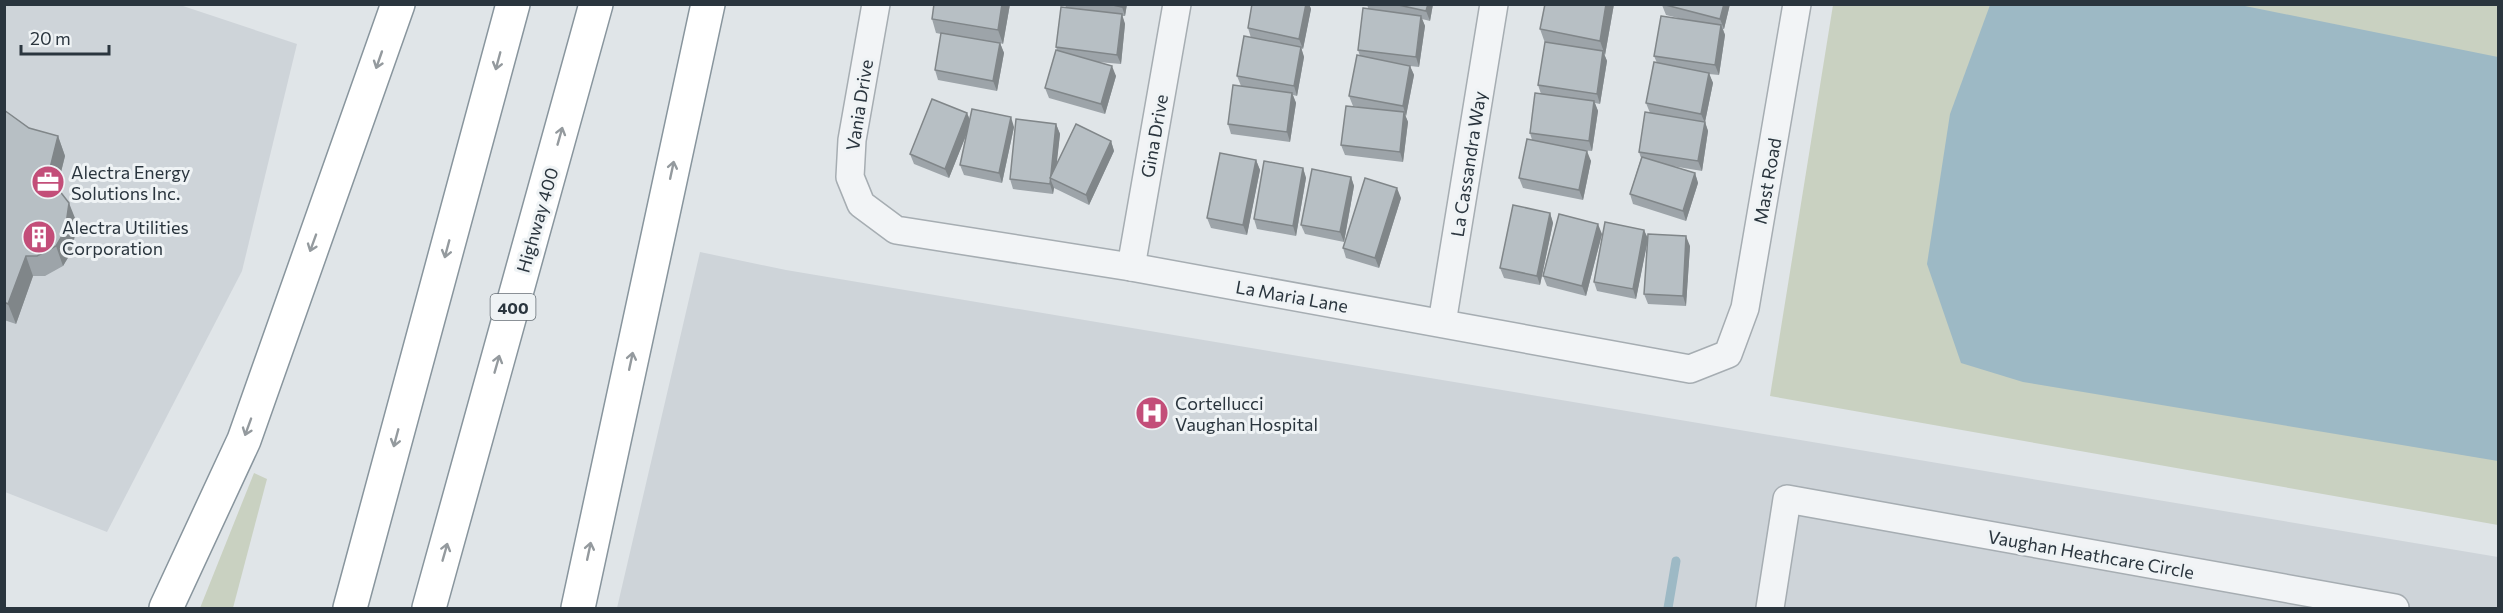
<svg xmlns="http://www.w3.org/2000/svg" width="2503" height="613" font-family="Commissioner,sans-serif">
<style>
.built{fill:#ced4d9}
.green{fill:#c9d1c1}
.water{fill:#9db9c5}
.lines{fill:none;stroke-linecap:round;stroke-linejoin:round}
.stream{stroke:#9db9c5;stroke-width:9}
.minor-casing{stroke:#a6adb2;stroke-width:30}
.motorway-casing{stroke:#88959d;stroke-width:36}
.minor{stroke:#f2f4f6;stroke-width:27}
.motorway{stroke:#fff;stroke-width:33}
.wall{fill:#9da4a9}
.shaded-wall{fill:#808689}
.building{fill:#b7bfc4;stroke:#808689;stroke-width:1.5}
.oneway{stroke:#949a9e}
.labels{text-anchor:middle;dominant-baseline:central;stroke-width:6;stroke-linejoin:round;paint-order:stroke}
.shield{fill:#eff3f5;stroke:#656e75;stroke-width:1.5}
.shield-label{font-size:16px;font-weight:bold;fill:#2a353e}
.street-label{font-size:18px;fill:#2a353e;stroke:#eff3f5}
.poi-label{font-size:18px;fill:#2a353e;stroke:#eff3f5;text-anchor:start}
</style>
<rect width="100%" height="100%" fill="#e0e5e8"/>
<g class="built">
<polygon points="4,5 180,5 297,44 242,271 107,532 5,492"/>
<polygon points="700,252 786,270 2498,557 2498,608 617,608"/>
</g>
<g class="green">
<polygon points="1833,5 2498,5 2498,525 1770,396"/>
<polygon points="254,473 267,479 233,608 200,608"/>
</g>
<polygon class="water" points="1990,5 2240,5 2498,57 2498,461 2023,382 1961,363 1927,264 1950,114"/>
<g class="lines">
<polyline class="stream" points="1668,608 1676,561"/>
<defs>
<g id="minor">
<polyline points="876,4 852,140 850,177 861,204 896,230 1131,267 1690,369 1728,354 1745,308 1797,4"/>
<polyline points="1131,267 1177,4"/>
<polyline points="1442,323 1494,4"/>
<polyline points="1770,608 1787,499 2395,608"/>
</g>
<g id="motorway">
<polyline points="166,608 244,440 398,4"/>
<polyline points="350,608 513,4"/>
<polyline points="429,608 596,4"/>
<polyline points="578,608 708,4"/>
</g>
</defs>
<use href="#minor" class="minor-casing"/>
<use href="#motorway" class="motorway-casing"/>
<use href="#minor" class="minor"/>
<use href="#motorway" class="motorway"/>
</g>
<g class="wall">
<polygon points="1010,4 1003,44 1000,43 1004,53 997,91 938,80 935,70 941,34 936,33 932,19"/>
<polygon points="1064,4 1127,4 1125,16 1122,16 1125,24 1121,64 1098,62 1116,76 1105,114 1049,98 1045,88 1057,50 1056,47 1066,7"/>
<polygon points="1252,4 1309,4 1311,9 1303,49 1301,48 1304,57 1297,96 1293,95 1296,103 1290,142 1231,134 1228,124 1241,86 1237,76 1251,38 1248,28"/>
<polygon points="1367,4 1433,4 1430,21 1422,19 1425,26 1419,67 1410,66 1414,75 1406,116 1405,115 1408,122 1403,162 1345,155 1341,145 1363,108 1353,106 1349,96 1360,56 1358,50 1368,8"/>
<polygon points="1614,4 1605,55 1604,54 1607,61 1600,104 1595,103 1598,111 1592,151 1581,150 1591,161 1583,200 1523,188 1519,178 1532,140 1530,133 1541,94 1538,85 1545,43 1540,29"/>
<polygon points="1730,4 1724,29 1723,29 1725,35 1719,75 1709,74 1713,83 1705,122 1708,131 1702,171 1672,166 1695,173 1698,183 1686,221 1633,204 1630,194 1641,158 1639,152 1650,113 1646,103 1657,63 1654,56 1686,20 1666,15 1662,5"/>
<polygon points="4,110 29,128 58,136 65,156 57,188 77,223 72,251 63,266 45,276 33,276 16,324 4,320"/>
<polygon points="967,113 970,120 1014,127 1002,183 964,175 960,165 967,133 949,178 914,164 910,154"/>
<polygon points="1056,124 1060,134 1056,165 1111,141 1114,151 1089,205 1054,188 1053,194 1013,189 1010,179"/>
<polygon points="1256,160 1260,170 1247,235 1211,228 1207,218"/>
<polygon points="1303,168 1306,178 1296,236 1257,229 1254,219"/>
<polygon points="1351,177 1354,186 1344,242 1305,234 1301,225"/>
<polygon points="1401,198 1379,268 1346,258 1343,248"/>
<polygon points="1550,213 1553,223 1540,285 1504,278 1500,268"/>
<polygon points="1644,230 1648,239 1636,299 1597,291 1594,282"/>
<polygon points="1602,234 1586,296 1547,286 1543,276"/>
<polygon points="1690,246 1686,306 1648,304 1644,294"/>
</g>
<g class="shaded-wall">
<polygon points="1002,4 1010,4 1003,44 998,30"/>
<polygon points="1122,4 1127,4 1125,16 1122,7"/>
<polygon points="1306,4 1309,4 1311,9 1303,49 1299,39"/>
<polygon points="1428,4 1433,4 1430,21 1426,11"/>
<polygon points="1606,4 1614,4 1605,55 1600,41"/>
<polygon points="1724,4 1730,4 1724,29 1720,19"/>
<polygon points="1122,14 1125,24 1121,64 1117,55"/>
<polygon points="1421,16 1425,26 1419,67 1416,57"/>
<polygon points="1721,25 1725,35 1719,75 1715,65"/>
<polygon points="1000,43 1004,53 997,91 993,81"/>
<polygon points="1301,47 1304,57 1297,96 1294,86"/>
<polygon points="1603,51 1607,61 1600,104 1597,94"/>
<polygon points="1112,66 1116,76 1105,114 1101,104"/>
<polygon points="1410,66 1414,75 1406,116 1403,106"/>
<polygon points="1709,73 1713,83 1705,122 1708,131 1702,171 1698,161 1705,123 1701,114"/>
<polygon points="1292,93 1296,103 1290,142 1287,132"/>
<polygon points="1594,101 1598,111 1592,151 1589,141"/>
<polygon points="1404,112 1408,122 1403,162 1400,152"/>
<polygon points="967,113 971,123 949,178 945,169"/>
<polygon points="1011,117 1014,127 1002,183 999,173"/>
<polygon points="1056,124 1060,134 1055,180 1050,178 1054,188 1053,194 1050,184"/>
<polygon points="58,136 65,156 55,196 48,176"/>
<polygon points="1111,141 1114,151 1089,205 1086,195"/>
<polygon points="1587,151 1591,161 1583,200 1579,190"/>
<polygon points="1256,160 1260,170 1247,235 1243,225"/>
<polygon points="1303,168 1306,178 1296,236 1293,226"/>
<polygon points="1695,173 1698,183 1686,221 1683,211"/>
<polygon points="1351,177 1354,186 1344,242 1340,232"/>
<polygon points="1397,188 1401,198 1379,268 1375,258"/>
<polygon points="69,203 77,223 72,251 63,266 56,246"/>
<polygon points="1550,213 1553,223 1540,285 1537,276"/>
<polygon points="1598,224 1602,234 1586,296 1582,286"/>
<polygon points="1644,230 1648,239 1636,299 1633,289"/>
<polygon points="1686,236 1690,246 1686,306 1683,296"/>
<polygon points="26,256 33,276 16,324 8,304"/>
</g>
<g class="building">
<polygon points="934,4 1002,4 998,30 932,19"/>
<polygon points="1108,4 1122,4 1122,7"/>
<polygon points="1252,4 1306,4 1299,39 1248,28"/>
<polygon points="1394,4 1428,4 1426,11"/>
<polygon points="1545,4 1606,4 1600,41 1540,29"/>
<polygon points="1662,4 1724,4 1720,19"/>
<polygon points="1061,7 1122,14 1117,55 1056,47"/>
<polygon points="1363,8 1421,16 1416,57 1358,50"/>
<polygon points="1661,16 1721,25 1715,65 1654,56"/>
<polygon points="941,33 1000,43 993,81 935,70"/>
<polygon points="1244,36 1301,47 1294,86 1237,76"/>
<polygon points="1545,42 1603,51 1597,94 1538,85"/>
<polygon points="1056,50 1112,66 1101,104 1045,88"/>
<polygon points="1357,55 1410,66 1403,106 1349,96"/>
<polygon points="1654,62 1709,73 1701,114 1646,103"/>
<polygon points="1233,85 1292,93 1287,132 1228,124"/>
<polygon points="1535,93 1594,101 1589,141 1530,133"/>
<polygon points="932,99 967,113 945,169 910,154"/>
<polygon points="1346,106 1404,112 1400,152 1341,145"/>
<polygon points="972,109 1011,117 999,173 960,165"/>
<polygon points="4,110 29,128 58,136 48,176 69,203 65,231 56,246 37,256 26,256 8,304 4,302"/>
<polygon points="1645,112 1705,122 1698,161 1639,152"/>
<polygon points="1016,119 1056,124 1050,184 1010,179"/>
<polygon points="1076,124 1111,141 1086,195 1050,178"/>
<polygon points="1527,139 1587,151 1579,190 1519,178"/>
<polygon points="1220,153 1256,160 1243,225 1207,218"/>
<polygon points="1642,157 1695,173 1683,211 1630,194"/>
<polygon points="1264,161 1303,168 1293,226 1254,219"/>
<polygon points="1312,169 1351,177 1340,232 1301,225"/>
<polygon points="1365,178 1397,188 1375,258 1343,248"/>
<polygon points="1513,205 1550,213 1537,276 1500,268"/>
<polygon points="1559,214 1598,224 1582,286 1543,276"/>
<polygon points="1605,222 1644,230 1633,289 1594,282"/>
<polygon points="1648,234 1686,236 1683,296 1644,294"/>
</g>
<defs><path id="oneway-shaft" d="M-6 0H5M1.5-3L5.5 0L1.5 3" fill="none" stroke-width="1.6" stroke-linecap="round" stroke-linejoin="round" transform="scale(1.5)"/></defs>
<g class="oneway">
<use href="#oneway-shaft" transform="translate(379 60) rotate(109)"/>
<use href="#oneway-shaft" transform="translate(498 61) rotate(105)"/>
<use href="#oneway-shaft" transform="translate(560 136) rotate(-74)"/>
<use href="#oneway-shaft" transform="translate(672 170) rotate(-78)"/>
<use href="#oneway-shaft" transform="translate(313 243) rotate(110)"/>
<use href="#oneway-shaft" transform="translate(447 249) rotate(105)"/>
<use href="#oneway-shaft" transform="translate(631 361) rotate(-78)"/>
<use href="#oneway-shaft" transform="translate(497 364) rotate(-74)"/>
<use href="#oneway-shaft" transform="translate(248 427) rotate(110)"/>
<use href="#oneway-shaft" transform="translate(396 438) rotate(105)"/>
<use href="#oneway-shaft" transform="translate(589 551) rotate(-78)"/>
<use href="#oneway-shaft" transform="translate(445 552) rotate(-74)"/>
</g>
<defs>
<symbol id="office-disc" viewBox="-11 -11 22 22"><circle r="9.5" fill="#c34e79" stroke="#eff3f5"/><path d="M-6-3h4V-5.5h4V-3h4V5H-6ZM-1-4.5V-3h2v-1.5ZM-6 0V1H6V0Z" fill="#fff"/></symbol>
<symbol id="building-disc" viewBox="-11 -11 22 22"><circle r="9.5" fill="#c34e79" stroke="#eff3f5"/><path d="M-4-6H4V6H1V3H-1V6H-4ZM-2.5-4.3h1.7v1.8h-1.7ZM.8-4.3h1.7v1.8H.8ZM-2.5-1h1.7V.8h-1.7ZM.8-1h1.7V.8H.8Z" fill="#fff"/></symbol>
<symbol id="hospital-disc" viewBox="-11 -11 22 22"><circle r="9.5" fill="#c34e79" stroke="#eff3f5"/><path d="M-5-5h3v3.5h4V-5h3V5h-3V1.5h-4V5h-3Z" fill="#fff"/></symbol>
</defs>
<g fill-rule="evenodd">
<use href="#office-disc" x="29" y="163" width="38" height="38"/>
<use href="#building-disc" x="20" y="218" width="38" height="38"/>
<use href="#hospital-disc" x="1133" y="394" width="38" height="38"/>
</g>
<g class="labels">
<rect class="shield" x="490.5" y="294" width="45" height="26" rx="4.5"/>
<g class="shield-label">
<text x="513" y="307">400</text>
</g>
<g class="street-label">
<text transform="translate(859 105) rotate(-81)">Vania Drive</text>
<text transform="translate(1154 136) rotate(-80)">Gina Drive</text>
<text transform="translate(1468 164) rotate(-81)">La Cassandra Way</text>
<text transform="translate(1767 181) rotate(-80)">Mast Road</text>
<text transform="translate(537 220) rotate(-74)">Highway 400</text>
<text transform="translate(1292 296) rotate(10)">La Maria Lane</text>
<text transform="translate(2091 554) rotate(10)">Vaughan Heathcare Circle</text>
</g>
<g class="poi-label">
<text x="71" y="172">Alectra Energy<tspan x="71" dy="21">Solutions Inc.</tspan></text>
<text x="62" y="227">Alectra Utilities<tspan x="62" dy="21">Corporation</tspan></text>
<text x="1175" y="403">Cortellucci<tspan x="1175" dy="21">Vaughan Hospital</tspan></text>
</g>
</g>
<rect width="2503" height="613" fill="none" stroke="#2a353e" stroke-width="12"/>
<path d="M21 45v9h88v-9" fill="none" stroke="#2a353e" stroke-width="3"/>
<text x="30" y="45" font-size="18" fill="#2a353e" stroke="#eff3f5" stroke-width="4.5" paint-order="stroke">20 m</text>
</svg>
